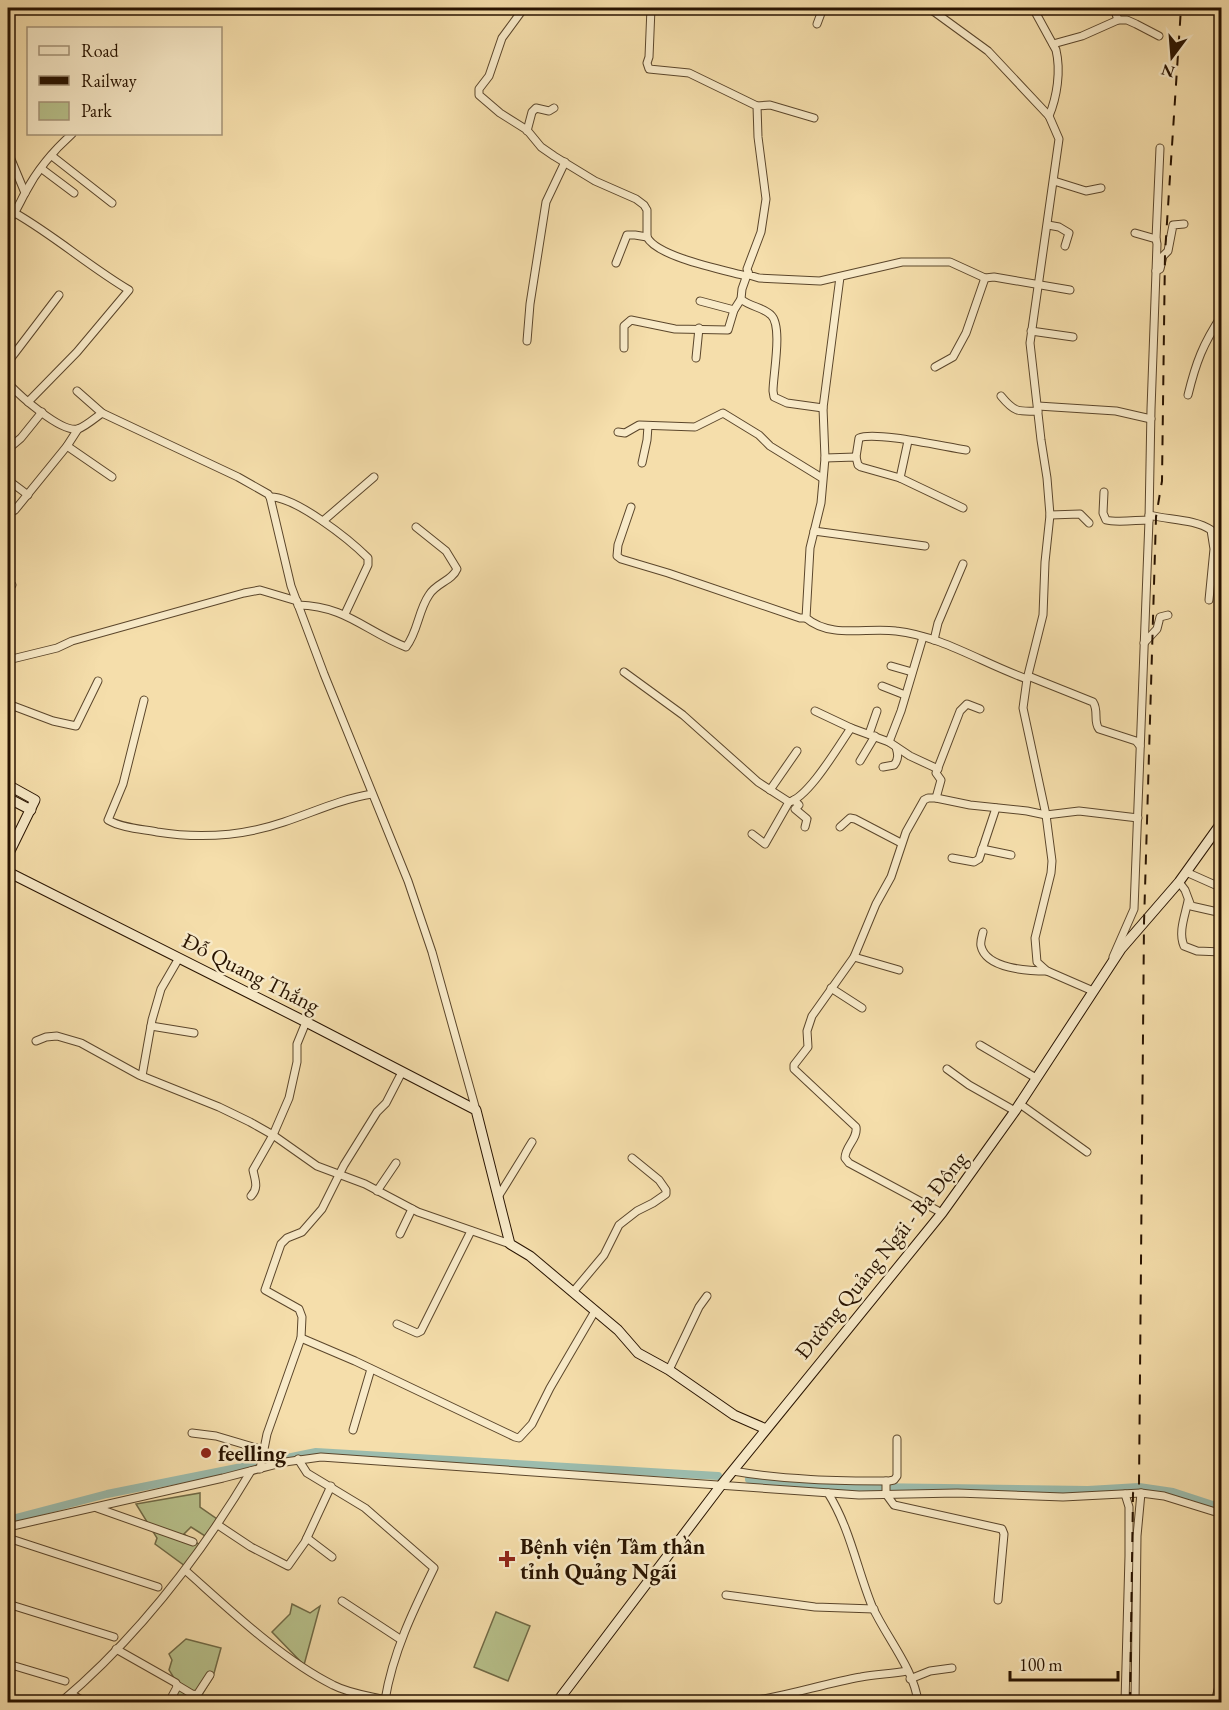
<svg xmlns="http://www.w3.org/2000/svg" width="1229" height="1710" font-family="'EB Garamond',serif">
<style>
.green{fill:#b8c28c;stroke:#706a46;stroke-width:1.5}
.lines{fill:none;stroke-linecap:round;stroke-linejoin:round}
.canal{stroke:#9cbcad;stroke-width:8}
.street-casing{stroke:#5b462b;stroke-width:9}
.secondary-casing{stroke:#281300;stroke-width:11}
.street{stroke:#f8eac8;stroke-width:7}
.secondary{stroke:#f8eac8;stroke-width:9}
.rail{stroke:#281300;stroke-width:2;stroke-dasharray:10 10;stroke-linecap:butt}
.poi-dot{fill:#8f2418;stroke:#f8eac8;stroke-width:2}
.labels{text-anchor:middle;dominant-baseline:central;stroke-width:5;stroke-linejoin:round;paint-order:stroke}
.street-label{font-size:22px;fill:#281300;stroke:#f8eac8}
.poi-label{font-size:22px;font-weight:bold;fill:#281300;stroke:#f8eac8;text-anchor:start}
</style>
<rect width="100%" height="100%" fill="#f5deab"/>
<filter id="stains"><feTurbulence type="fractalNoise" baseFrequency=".00333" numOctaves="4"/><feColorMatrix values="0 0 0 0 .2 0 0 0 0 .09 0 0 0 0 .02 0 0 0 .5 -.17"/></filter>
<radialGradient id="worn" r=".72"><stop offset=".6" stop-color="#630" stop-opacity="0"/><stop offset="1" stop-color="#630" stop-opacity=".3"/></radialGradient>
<g class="green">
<polygon points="200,1493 200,1507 217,1519 205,1536 191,1527 184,1534 200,1545 185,1566 155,1544 157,1538 136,1504"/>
<polygon points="292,1604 310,1613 320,1606 304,1665 272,1632 290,1614"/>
<polygon points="496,1612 530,1626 508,1681 474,1667"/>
<polygon points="186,1639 221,1648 213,1677 201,1696 192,1698 192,1702 172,1702 179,1686 169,1670 172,1660 169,1654"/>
</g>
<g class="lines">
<g class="canal">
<polyline points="749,1479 795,1486 1088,1490 1139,1487 1173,1492 1222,1508"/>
<polyline points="8,1520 107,1494 316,1452 718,1476"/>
</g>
<defs>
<g id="street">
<path d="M524,8L502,38L489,76L479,89V95L500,113L527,130L541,147L554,156L595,181L636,199L644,205L647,210V237C657,257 724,270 746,276"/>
<polyline points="651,8 649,57 647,63 649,69 689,73 757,106 758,137 766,199 761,232 747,269 749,275 759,278 820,281 902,262 950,262 985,278 994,277 1070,290"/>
<polyline points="929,8 988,51 1049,116 1059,139 1030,343 1041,440 1047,478 1050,515 1045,562 1043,615 1027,679 1023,708 1046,815 1052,861 1051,873 1035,938 1037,962 1047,971 1093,991"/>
<path d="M1033,8L1056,50C1061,71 1057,97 1049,116"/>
<polyline points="1114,8 1118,20"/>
<polyline points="817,24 823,8"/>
<polyline points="1053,44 1082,36 1118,20 1127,20 1136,24 1159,36"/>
<polyline points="757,106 770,105 814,118"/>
<polyline points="527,131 532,112 536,108 549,111 554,108"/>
<polyline points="8,152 25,193"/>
<polyline points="52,156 112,203"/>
<polyline points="42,169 74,193"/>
<polyline points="1054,181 1086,191 1101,188"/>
<path d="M15,213C55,236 90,267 129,290L77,352L28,402"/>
<path d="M8,221C16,213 19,204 25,193C36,172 54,150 72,134"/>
<polyline points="1048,225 1059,227 1069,233 1065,246"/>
<polyline points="1156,239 1160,148"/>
<polyline points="616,263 627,235 635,235 647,237"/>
<polyline points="1156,271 1160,269 1163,256 1168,251 1173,225 1184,224"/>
<path d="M748,272L742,289L741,299C750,307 763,307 771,315C783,326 773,375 773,391L774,397L787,403L823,408"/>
<path d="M840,277L823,408L825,458L821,503L810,548L806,618C831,639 867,627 896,631C942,636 984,664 1027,679"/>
<polyline points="700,301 734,310"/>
<polyline points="1031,331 1073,337"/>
<polyline points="527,341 530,304 546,202 565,162"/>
<polyline points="624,348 624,326 631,320 675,329 728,330 734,310 741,299"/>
<polyline points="696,358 699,328"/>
<polyline points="8,362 59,295"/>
<polyline points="935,367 953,357 966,333 985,278"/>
<path d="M8,383C19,395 61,433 78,429C86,426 95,418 102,413L238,477L268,494L270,497L291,586L324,674L408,881L432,952L476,1110"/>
<polyline points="77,391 102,413"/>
<path d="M1188,395C1196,362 1203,344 1222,315"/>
<path d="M1001,396C1014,412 1018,412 1038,411"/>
<polyline points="1038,406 1116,411 1151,419"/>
<polyline points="618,432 625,433 639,425 695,427 723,413 759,435 770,446 822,478"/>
<polyline points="67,446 112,477"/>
<polyline points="8,449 21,438 42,412"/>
<path d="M856,457L859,438C875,431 945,447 966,450"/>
<polyline points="825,458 856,457 858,465 861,467 900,478 963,508"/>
<polyline points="642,463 647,440 648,426"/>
<polyline points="900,478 908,441"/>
<polyline points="8,480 28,495"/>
<path d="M1104,492L1103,513L1106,520C1116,523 1137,520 1149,520"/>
<path d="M270,497C295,496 350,540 368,558V565L345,614"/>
<polyline points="631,507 618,545 617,556 621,559 668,573 800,618 806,618"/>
<polyline points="8,514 15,510 67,446 78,429"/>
<polyline points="1050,515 1080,514 1089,523"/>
<path d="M1149,515C1169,520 1195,519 1211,530L1214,549L1209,600"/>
<polyline points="323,521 374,477"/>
<polyline points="814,531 925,546"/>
<polyline points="8,582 12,585"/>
<path d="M298,605C346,606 365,631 406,647C418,632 418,611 429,595C436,583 452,581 457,569L446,551L416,527"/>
<polyline points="934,640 938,623 963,564"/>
<polyline points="1144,643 1157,629 1160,617 1168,615"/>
<polyline points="8,660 57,648 72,641 244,593 260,590 297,601"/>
<polyline points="891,666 912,672"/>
<path d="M624,672L683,715L758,782L789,802C809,797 839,745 851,728L889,742L910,756L938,769"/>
<path d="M1028,676L1093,702C1099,711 1093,721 1099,729L1136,741L1140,746"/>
<polyline points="882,686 905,695"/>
<path d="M144,700L123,784L108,820C122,828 141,829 157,832C201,839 243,836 284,822C314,812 341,799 372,794"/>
<polyline points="8,704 53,721 76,726 98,681"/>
<polyline points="815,711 851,728"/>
<polyline points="869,734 877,711"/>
<polyline points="889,742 901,711 923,637"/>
<polyline points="860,761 875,736"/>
<path d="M883,767L894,765C899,759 898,754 896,747"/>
<polyline points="770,790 797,751"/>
<polyline points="936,798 941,780 936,773 960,711 967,704 980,709"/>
<polyline points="794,800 799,805 795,809 807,819 805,827"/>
<polyline points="840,827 850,818 855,819 901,843"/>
<polyline points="752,834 765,844 789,802"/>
<polyline points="982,849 1011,855"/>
<polyline points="952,858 974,862 979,859 996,808"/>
<polyline points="1186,872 1222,888"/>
<polyline points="1179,882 1185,890 1191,906 1222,913"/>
<path d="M1188,901C1185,916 1178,932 1184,946L1197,951L1222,952"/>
<path d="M983,932C982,936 980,942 981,946C986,969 1029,971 1047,971"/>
<polyline points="854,957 899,970"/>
<polyline points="1113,957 1134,909 1149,520 1151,409 1157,244 1156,239 1135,233"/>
<polyline points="831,988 862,1008"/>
<polyline points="151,1026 194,1033"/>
<polyline points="36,1041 46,1037 57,1036 81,1043 139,1075 219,1107 250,1122 273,1135 317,1166 365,1184 418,1212 510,1244"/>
<polyline points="980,1045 1036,1078"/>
<polyline points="947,1069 969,1085 1015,1111"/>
<polyline points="142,1076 152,1020 161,989 179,958"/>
<polyline points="1020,1104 1087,1152"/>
<polyline points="377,1191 396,1163"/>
<path d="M251,1196C259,1188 255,1180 253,1170L273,1135L289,1098L297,1062V1044L306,1022"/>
<polyline points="498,1197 532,1142"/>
<path d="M942,1213L849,1163L845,1158C845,1146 858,1139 856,1127L794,1069V1065L808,1047L807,1031L812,1016L854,957L876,904L891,877L906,832L924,800L928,798H936L970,805L1027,811L1046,815L1079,811L1138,818"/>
<polyline points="400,1234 412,1209"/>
<polyline points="573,1292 604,1255 619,1225 637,1211 653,1203 666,1194 666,1190 659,1180 632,1158"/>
<polyline points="397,1324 417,1333 421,1331 471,1231"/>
<polyline points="301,1338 355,1361 515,1437 519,1438 532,1424 550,1388 595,1311"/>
<polyline points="669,1370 699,1307 707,1296"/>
<polyline points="353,1430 371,1369"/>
<polyline points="192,1433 216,1436 263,1450"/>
<path d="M298,1459L307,1473L365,1508L434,1568C413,1611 393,1652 385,1700"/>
<polyline points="260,1469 267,1434 301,1338 302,1317 299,1309 265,1290 281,1244 287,1238 302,1232 322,1209 344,1165 377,1112 386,1103 402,1072"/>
<path d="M733,1471C784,1480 837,1481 889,1481L894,1480L897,1476V1439"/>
<polyline points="886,1481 886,1494 894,1505 1002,1529 1004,1534 998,1600"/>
<path d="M828,1493C850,1528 857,1569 872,1606C886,1637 914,1669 918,1702"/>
<polyline points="97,1508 193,1542"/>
<polyline points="218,1525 251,1547 288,1566 305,1542 331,1486"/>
<polyline points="8,1527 223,1478 285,1462 321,1457 859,1495 957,1493 1063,1497 1141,1493 1164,1496 1222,1514"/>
<polyline points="1222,1527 1222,1529"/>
<polyline points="8,1538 158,1587"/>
<polyline points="307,1538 332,1557"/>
<path d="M185,1570C228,1608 282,1660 333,1685C352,1695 374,1696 394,1702"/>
<polyline points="726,1595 815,1607 874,1609"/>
<polyline points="342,1601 400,1639"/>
<polyline points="8,1604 114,1637"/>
<polyline points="1222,1624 1222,1639"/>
<polyline points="116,1649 176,1683 177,1687 169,1702"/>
<polyline points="8,1664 65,1681"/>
<polyline points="910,1679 930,1671 952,1668"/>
<polyline points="177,1685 192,1694 197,1695 210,1675"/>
<polyline points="71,1694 85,1702"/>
<polyline points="1135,1699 1146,1702"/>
<path d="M61,1702C139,1636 199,1558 251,1471"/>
<path d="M743,1702C783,1698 821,1684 861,1677C876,1674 892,1674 907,1671"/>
<polyline points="1125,1702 1129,1556 1129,1507 1125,1494"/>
<polyline points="1135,1702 1137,1536 1141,1493"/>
<polyline points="1215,1702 1222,1674"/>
</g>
<g id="secondary">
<polyline points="8,785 35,800 8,855"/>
<polyline points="8,798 31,810"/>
<polyline points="8,872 306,1022 476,1110 510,1244 530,1256 618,1330 638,1353 669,1370 734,1415 766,1429"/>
<polyline points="557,1702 722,1484 942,1213 1015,1111 1121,949 1179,882 1222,822"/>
</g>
</defs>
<use href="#street" class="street-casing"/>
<use href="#secondary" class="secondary-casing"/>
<use href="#street" class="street"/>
<use href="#secondary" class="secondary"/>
<polyline class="rail" points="1130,1702 1133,1493 1139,1487 1144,923 1156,517 1162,481 1165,253 1181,8"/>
</g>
<g class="poi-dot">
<circle cx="206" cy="1453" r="6"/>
<path d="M504 1550h6v6h6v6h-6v6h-6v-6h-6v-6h6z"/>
</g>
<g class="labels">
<g class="street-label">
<text transform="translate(251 973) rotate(27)">Đỗ Quang Thắng</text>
<text transform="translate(881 1255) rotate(-51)">Đường Quảng Ngãi - Ba Động</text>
</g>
<g class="poi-label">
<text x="218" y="1453">feelling</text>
<text x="520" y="1546">Bệnh viện Tâm thần<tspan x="520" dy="25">tỉnh Quảng Ngãi</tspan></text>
</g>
</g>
<rect width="1229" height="1710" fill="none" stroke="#f5deab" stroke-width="30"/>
<rect x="9" y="9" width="1211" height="1692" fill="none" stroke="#281300" stroke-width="3"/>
<rect x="15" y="15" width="1199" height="1680" fill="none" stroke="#281300" stroke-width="1.5"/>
<rect x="27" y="27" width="195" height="108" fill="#f8eac8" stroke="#a59478" stroke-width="1.5"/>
<rect x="39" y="46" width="30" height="9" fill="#f8eac8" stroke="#a59478" stroke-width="1.5"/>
<text x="81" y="57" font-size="18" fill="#281300">Road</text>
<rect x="39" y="76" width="30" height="9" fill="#281300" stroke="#a59478" stroke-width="1.5"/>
<text x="81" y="87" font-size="18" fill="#281300">Railway</text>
<rect x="39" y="102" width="30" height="18" fill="#b8c28c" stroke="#a59478" stroke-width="1.5"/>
<text x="81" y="117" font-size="18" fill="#281300">Park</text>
<g transform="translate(1172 57) rotate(196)" stroke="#f8eac8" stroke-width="4.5" paint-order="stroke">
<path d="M0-4.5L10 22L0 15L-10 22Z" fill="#281300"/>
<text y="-9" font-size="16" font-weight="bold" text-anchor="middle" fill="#281300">N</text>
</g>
<path d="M1010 1671v9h108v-9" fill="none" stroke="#281300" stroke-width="3"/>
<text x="1019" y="1671" font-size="18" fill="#281300" stroke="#f8eac8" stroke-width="4.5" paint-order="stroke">100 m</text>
<rect width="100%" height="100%" filter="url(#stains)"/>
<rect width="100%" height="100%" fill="url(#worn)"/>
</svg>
